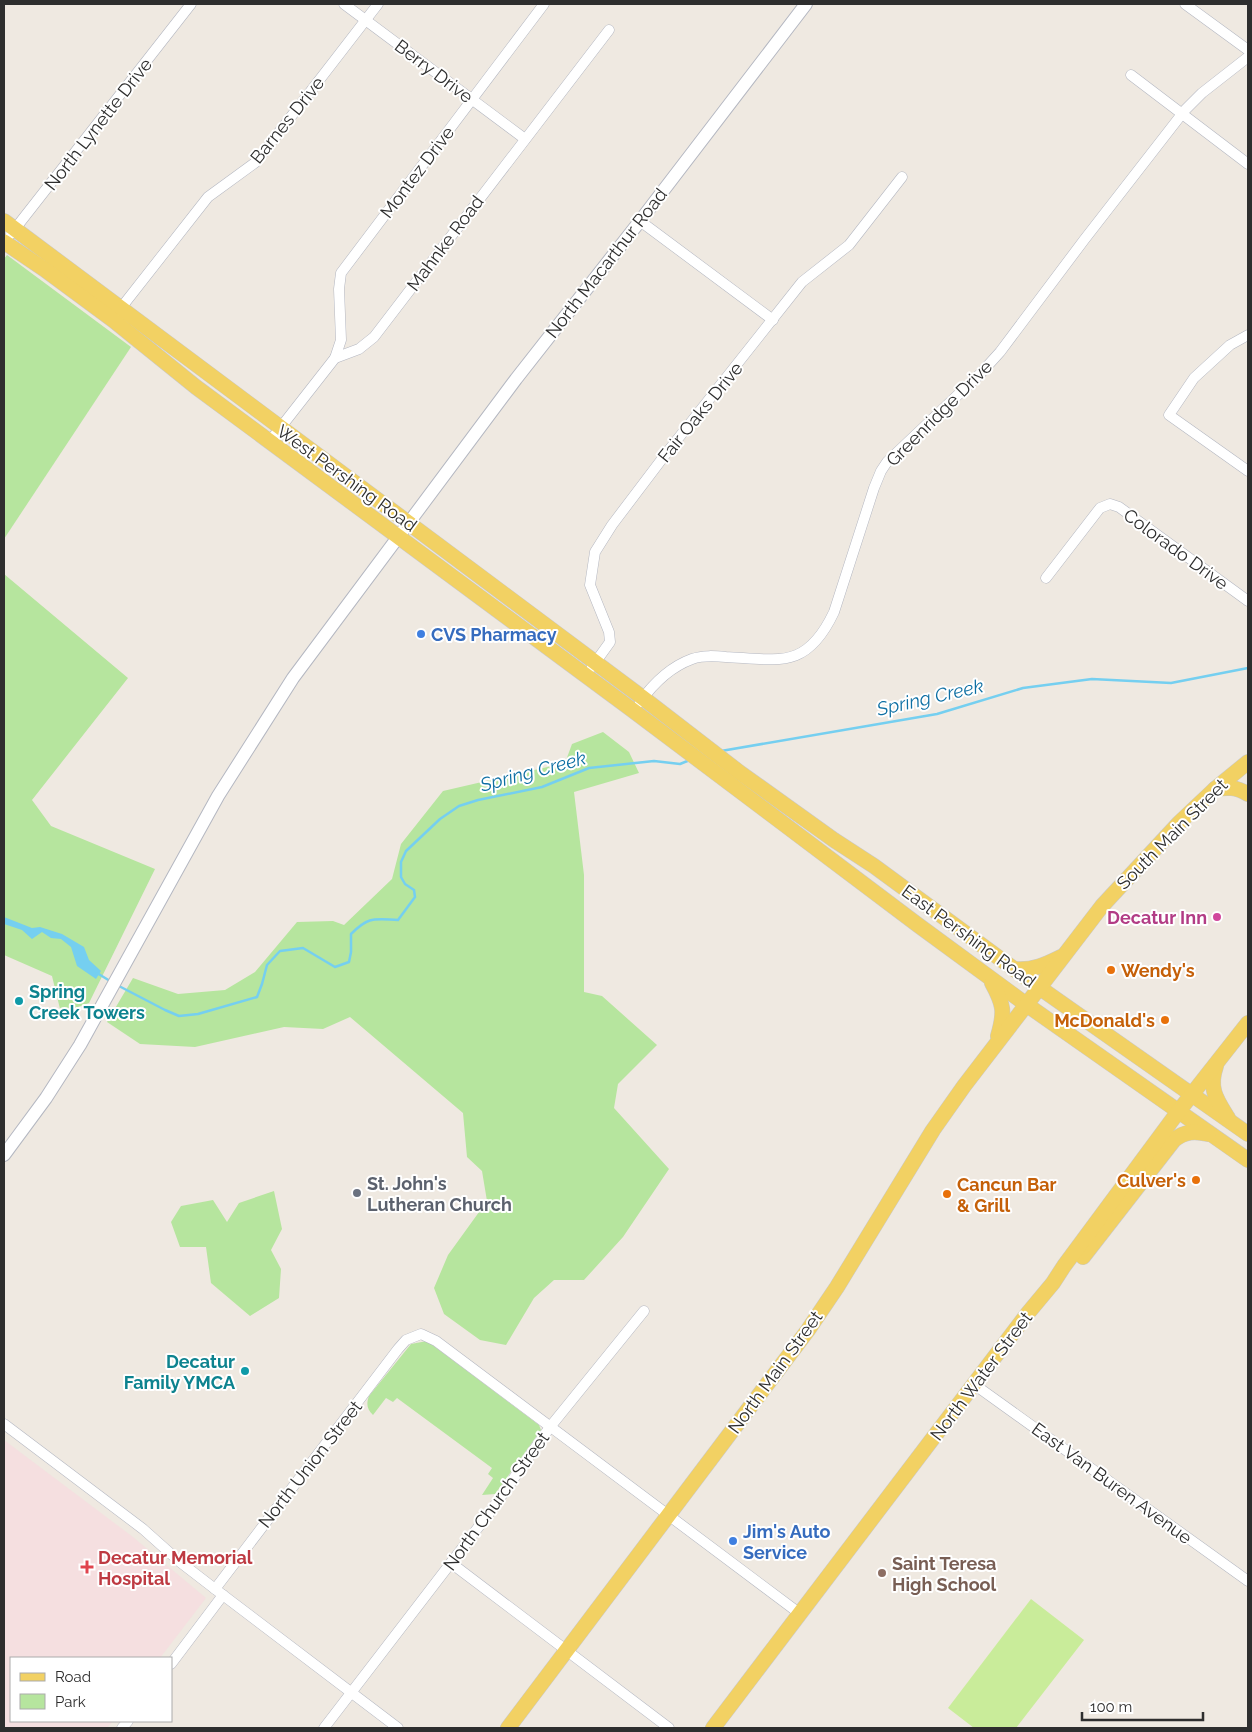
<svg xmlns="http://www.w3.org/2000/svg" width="1252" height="1732" font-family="Raleway,sans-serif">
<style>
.medical{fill:#f5dfe0}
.green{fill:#b6e59e}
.pitch{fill:#c9ec9a}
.water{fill:#75cff0}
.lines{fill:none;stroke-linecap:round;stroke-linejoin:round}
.stream{stroke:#75cff0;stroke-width:2.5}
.minor-casing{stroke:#b4b7c1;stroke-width:11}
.tertiary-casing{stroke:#b4b7c1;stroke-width:14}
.primary-casing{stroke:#c9c9c9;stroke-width:16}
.minor{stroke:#fff;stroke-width:10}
.tertiary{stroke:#fff;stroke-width:12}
.primary{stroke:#f2d163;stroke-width:15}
.shop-dot{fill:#3f7fe0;stroke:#fff;stroke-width:2}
.hotel-dot{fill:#d1479c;stroke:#fff;stroke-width:2}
.food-dot{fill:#e8710a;stroke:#fff;stroke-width:2}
.culture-dot{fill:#0f9aa8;stroke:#fff;stroke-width:2}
.worship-dot{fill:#6b7280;stroke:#fff;stroke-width:2}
.health-dot{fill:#e0444e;stroke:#fff;stroke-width:2}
.education-dot{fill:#8d6e63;stroke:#fff;stroke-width:2}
.labels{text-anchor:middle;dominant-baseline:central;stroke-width:4;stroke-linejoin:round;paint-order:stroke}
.street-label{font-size:18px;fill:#2e2e2e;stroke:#fff}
.shop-label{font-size:18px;font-weight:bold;fill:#366cbe;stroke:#fff;text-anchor:start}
.hotel-label{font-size:18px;font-weight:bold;fill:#b23c85;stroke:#fff;text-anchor:end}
.food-label{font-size:18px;font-weight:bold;fill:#c56008;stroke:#fff;text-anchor:start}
.culture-label{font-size:18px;font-weight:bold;fill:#0d838f;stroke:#fff;text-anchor:start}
.worship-label{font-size:18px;font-weight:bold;fill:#5b616d;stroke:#fff;text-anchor:start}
.health-label{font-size:18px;font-weight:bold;fill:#be3a42;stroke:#fff;text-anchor:start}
.education-label{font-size:18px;font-weight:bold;fill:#785e54;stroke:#fff;text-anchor:start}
.water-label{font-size:19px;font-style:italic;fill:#0d6fa3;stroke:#fff}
</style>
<rect width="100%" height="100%" fill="#efe9e1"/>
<polygon class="medical" points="4,1440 133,1537 206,1598 160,1658 11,1658 11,1721 113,1721 107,1728 4,1728"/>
<g class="green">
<polygon points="7,255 131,347 4,539 4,259"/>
<polygon points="4,574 128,678 32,800 51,826 155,869 89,1003 61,1013 52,976 4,955"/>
<polygon points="603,732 629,752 639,773 574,792 584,875 584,992 602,996 657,1045 618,1084 614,1108 669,1169 623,1237 584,1280 554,1280 534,1298 506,1345 480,1340 444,1314 434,1288 448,1255 487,1201 482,1171 467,1157 463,1113 350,1017 323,1029 284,1027 195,1047 140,1044 107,1022 133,978 178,994 225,990 255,972 297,922 333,921 344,925 392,879 401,844 443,791 565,763 572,744"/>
<polygon points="274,1191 282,1229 271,1250 281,1269 279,1298 250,1316 211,1283 206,1247 180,1247 171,1222 181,1206 213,1200 227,1222 239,1203"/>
<path d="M427,1341L539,1425L541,1430L495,1494L482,1495L493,1478L488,1474L492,1468L397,1398L393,1402L386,1398L373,1415C367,1409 366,1404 369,1396L411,1344Z"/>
</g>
<polygon class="pitch" points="1031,1599 1084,1640 1016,1728 974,1728 948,1708"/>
<polygon class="water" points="4,917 32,928 40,927 62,934 84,947 89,960 101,971 96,979 77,966 71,947 61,939 51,938 42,932 32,939 22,930 4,924"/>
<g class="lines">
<g class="stream">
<polyline points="721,751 937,714 1023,688 1092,679 1171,683 1248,668"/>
<polyline points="97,973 110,981"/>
<path d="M117,985L165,1010L179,1016L198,1014L257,997L262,984L267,965L280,951L303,948L335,967L349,962L351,952V934C369,916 374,919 398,920L415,897L414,890L405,884L401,877V862L406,851L440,819L459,806L478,800L542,787L589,768L654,761L680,764L690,760"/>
</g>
<defs>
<g id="minor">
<polyline points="344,4 525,139"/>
<polyline points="1185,4 1248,50"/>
<polyline points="1131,75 1248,164"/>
<polyline points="640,221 773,320"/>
<polyline points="11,234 191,4"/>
<polyline points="117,313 208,197 256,162 378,4"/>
<polyline points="1248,335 1230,345 1194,378 1169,415 1248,471"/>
<polyline points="335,358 341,340 339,289 341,273 544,4"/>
<polyline points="270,441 335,358 359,349 374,337 609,30"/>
<polyline points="1046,578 1100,508 1110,504 1119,507 1248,601"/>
<polyline points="592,667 610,642 609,632 590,585 595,552 612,525 665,455 802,282 849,245 902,177"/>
<path d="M640,702C653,684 670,667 692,659C703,655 715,656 726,657C781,660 807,669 834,612L874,488L881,471L887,462L981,373L1000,352L1084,240L1185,110L1202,93L1248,57"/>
<polyline points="975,1385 1248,1581"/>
<polyline points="4,1424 143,1529 180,1562 215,1589 398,1728"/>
<polyline points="451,1563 669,1728"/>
<polyline points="215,1589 398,1349 406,1340 421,1334 436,1341 799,1613"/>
<polyline points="171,1664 223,1595"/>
<polyline points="122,1728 128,1721"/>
<polyline points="324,1728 490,1512 550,1427 644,1311"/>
</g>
<polyline id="tertiary" points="4,1155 46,1098 80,1045 218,796 293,678 516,379 640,221 806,4"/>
<g id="primary">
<polyline points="4,221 643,698 739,772 834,840 874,866 1040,988 1248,1134"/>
<polyline points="4,242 44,269 113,320 196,387 631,709 918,925 1027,1005 1248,1160"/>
<path d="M1215,789C1228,787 1236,787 1248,794"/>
<path d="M1014,969C1032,971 1045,965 1061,957"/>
<path d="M992,983C1004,1005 1005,1012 998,1036"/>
<path d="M1216,1066C1208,1089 1217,1100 1228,1118"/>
<path d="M1083,1257L1174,1140C1185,1131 1195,1131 1208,1134"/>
<polyline points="508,1728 808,1330 837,1287 933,1130 964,1086 1102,906 1179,823 1215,789 1248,762"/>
<polyline points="713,1728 1028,1313 1053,1283 1064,1266 1178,1112 1248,1023"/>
</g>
</defs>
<use href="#minor" class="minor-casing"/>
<use href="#tertiary" class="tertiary-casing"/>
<use href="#primary" class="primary-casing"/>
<use href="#minor" class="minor"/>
<use href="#tertiary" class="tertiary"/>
<use href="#primary" class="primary"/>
</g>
<g class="shop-dot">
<circle cx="421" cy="634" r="5"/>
<circle cx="733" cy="1541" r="5"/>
</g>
<circle class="hotel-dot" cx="1217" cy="917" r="5"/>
<g class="food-dot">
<circle cx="1111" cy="970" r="5"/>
<circle cx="1165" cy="1020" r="5"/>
<circle cx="1196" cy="1180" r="5"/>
<circle cx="947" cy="1194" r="5"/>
</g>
<g class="culture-dot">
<circle cx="19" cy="1001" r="5"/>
<circle cx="245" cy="1371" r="5"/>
</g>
<circle class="worship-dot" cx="357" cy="1193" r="5"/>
<path class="health-dot" d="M84.5 1559.5h5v5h5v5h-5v5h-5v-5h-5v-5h5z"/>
<circle class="education-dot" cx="882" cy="1573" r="5"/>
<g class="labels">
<g class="street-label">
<text transform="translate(434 71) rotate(37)">Berry Drive</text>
<text transform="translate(287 120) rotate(-51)">Barnes Drive</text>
<text transform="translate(98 124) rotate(-52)">North Lynette Drive</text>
<text transform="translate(417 172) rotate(-53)">Montez Drive</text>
<text transform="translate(445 243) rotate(-53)">Mahnke Road</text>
<text transform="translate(606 263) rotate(-52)">North Macarthur Road</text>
<text transform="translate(700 412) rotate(-51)">Fair Oaks Drive</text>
<text transform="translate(939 413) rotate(-45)">Greenridge Drive</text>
<text transform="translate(347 478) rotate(36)">West Pershing Road</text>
<text transform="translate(1176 549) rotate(36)">Colorado Drive</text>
<text transform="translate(1172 834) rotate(-45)">South Main Street</text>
<text transform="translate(969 936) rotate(36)">East Pershing Road</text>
<text transform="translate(775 1372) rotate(-54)">North Main Street</text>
<text transform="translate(981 1376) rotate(-53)">North Water Street</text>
<text transform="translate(310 1464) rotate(-52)">North Union Street</text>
<text transform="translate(1112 1483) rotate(36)">East Van Buren Avenue</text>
<text transform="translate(496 1501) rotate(-54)">North Church Street</text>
</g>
<g class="shop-label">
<text x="431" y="634">CVS Pharmacy</text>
<text x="743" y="1531">Jim's Auto<tspan x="743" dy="21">Service</tspan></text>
</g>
<g class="hotel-label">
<text x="1207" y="917">Decatur Inn</text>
</g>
<g class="food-label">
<text x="1121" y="970">Wendy's</text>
<text x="1155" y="1020" text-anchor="end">McDonald's</text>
<text x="1186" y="1180" text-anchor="end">Culver's</text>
<text x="957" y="1184">Cancun Bar<tspan x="957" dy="21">&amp; Grill</tspan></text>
</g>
<g class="culture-label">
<text x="29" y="991">Spring<tspan x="29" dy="21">Creek Towers</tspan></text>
<text x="235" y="1361" text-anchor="end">Decatur<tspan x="235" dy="21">Family YMCA</tspan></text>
</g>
<g class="worship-label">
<text x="367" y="1183">St. John's<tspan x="367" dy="21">Lutheran Church</tspan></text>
</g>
<g class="health-label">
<text x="98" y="1557">Decatur Memorial<tspan x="98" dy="21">Hospital</tspan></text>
</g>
<g class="education-label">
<text x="892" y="1563">Saint Teresa<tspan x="892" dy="21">High School</tspan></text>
</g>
<g class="water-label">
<text transform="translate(930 697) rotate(-13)">Spring Creek</text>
<text transform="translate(533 771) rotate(-15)">Spring Creek</text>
</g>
</g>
<rect width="1252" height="1732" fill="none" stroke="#2e2e2e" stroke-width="10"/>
<rect x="10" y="1657" width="162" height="65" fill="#ffffff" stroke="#ababab"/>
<rect x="20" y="1673" width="25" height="8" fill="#f2d163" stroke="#ababab"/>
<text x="55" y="1682" font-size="15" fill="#2e2e2e">Road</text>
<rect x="20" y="1694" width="25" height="15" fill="#b6e59e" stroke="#ababab"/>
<text x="55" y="1707" font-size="15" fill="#2e2e2e">Park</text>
<path d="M1082 1712v8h121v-8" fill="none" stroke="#2e2e2e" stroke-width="2.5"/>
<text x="1090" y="1712" font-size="15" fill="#2e2e2e" stroke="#ffffff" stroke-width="4" paint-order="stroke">100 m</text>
</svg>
